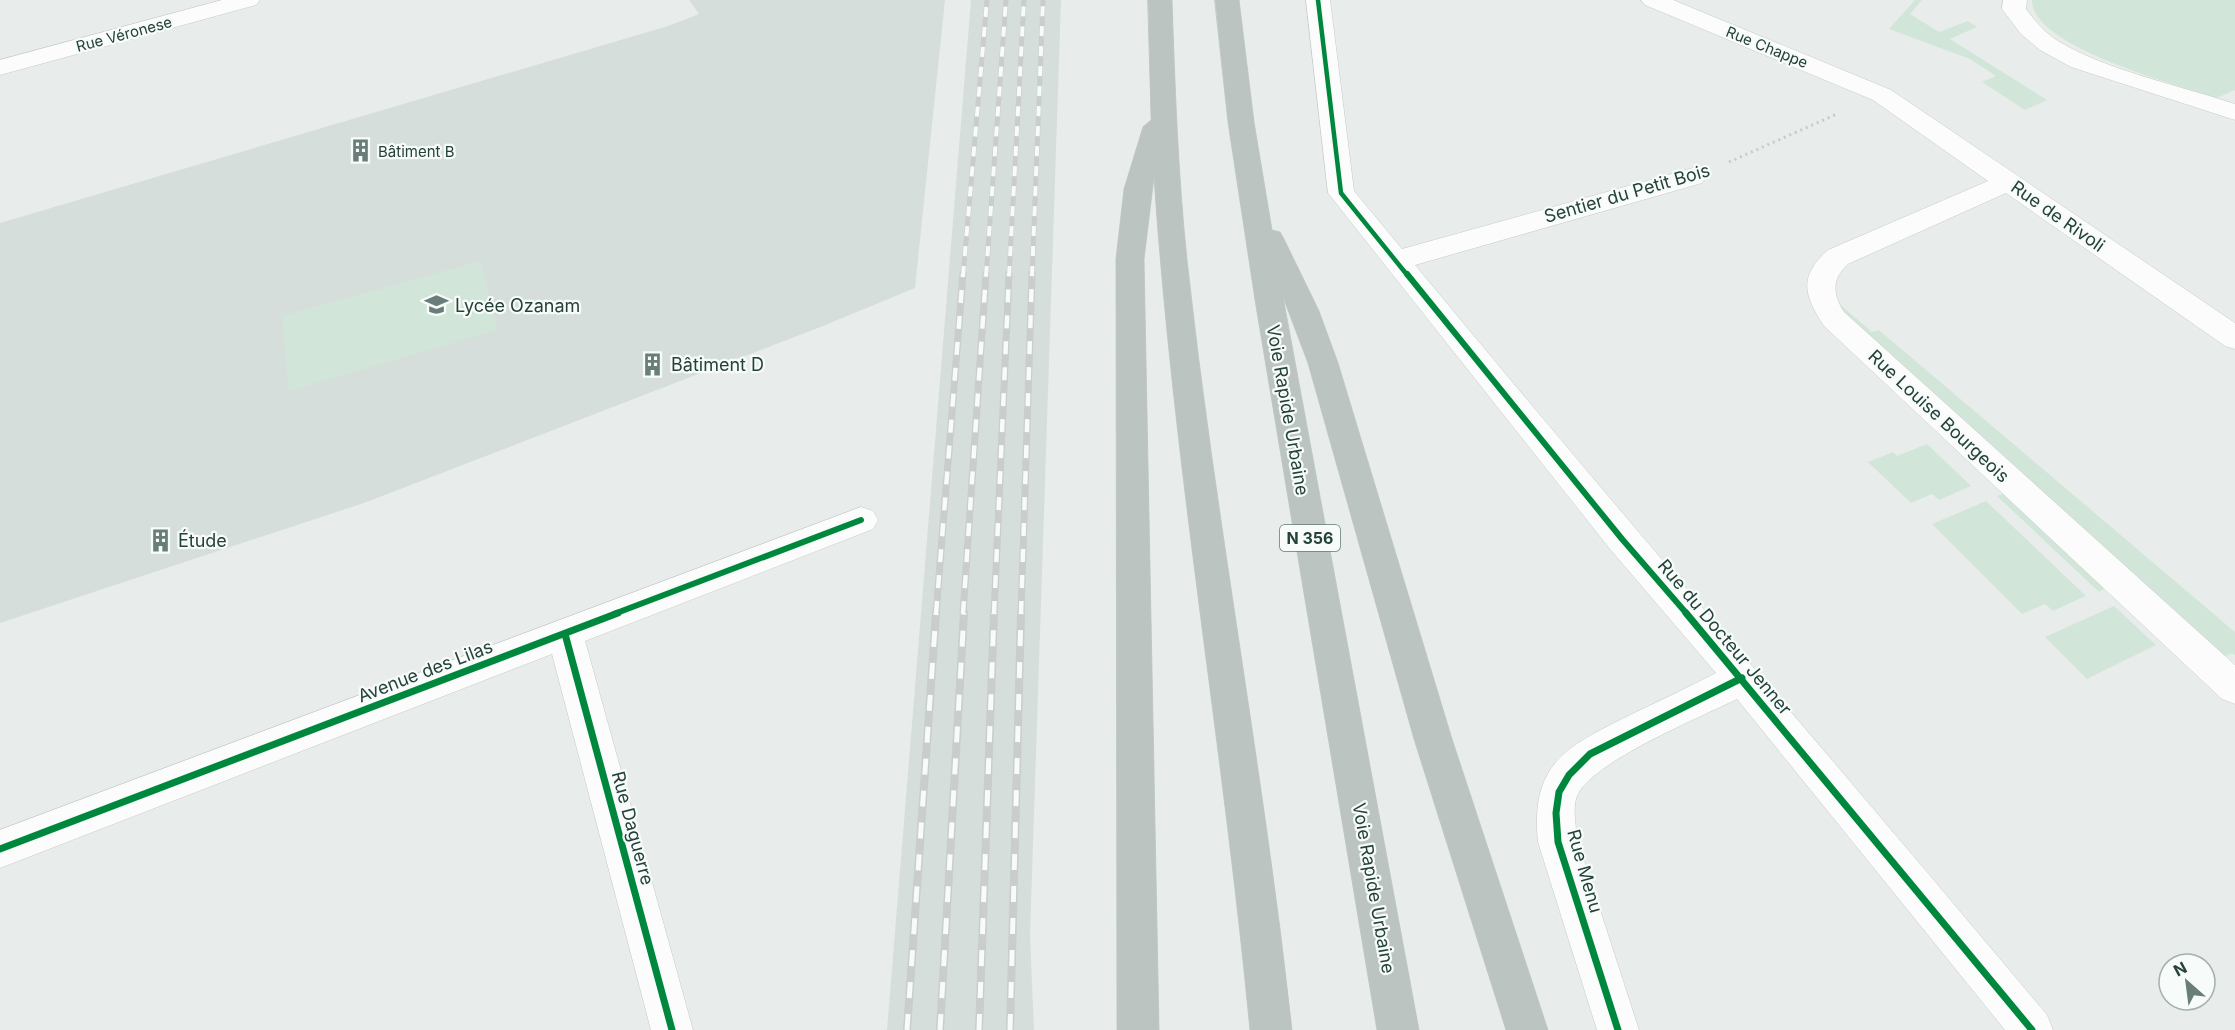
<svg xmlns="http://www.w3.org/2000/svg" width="2235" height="1030" font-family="Inter,sans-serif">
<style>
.built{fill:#d6dedb}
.green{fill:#d1e6d8}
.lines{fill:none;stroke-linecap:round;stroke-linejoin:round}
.minor-casing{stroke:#c5cac8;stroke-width:1}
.highway-casing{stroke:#c3ccc9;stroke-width:1}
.path{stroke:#c3ccca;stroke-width:3;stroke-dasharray:2 4;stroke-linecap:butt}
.minor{fill:#fcfcfc;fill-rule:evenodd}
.highway{fill:#bcc4c2;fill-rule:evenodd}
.rail-far2-casing{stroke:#c9cdcc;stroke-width:5}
.rail-far1-casing{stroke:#c9cdcc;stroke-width:7}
.rail-casing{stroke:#c9cdcc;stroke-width:8}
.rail-far2{stroke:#f7fbf9;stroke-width:4;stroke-dasharray:10;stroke-linecap:butt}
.rail-far1{stroke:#f7fbf9;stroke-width:4.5;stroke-dasharray:13;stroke-linecap:butt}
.rail{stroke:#f7fbf9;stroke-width:5;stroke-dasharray:16;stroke-linecap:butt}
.cycleway-far2-casing{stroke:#f7fbf9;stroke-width:8}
.cycleway-far1-casing{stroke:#f7fbf9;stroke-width:10}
.cycleway-casing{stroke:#f7fbf9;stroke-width:10}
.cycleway-far2{stroke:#00873e;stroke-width:4.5}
.cycleway-far1{stroke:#00873e;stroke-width:6}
.cycleway{stroke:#00873e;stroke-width:7}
.labels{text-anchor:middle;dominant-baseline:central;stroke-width:4.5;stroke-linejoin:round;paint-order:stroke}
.far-street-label{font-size:15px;fill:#24423a;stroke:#f7fbf9}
.far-poi-label{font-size:15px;fill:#24423a;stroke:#f7fbf9;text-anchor:start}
.shield{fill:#f7fbf9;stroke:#637a73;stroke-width:1.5}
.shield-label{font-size:16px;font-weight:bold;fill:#24423a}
.street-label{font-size:18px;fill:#24423a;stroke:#f7fbf9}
.poi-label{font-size:18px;fill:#24423a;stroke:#f7fbf9;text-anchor:start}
</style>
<rect width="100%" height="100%" fill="#e8edeb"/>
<g class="built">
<polygon points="689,0 945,0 915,288 818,328 364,503 0,623 0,223 668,26 699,14"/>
<polygon points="971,0 1061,0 1030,935 1034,1030 887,1030"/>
</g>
<g class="green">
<polygon points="1915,0 1922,0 1910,14 1939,32 1968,21 1977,27 1950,39 2047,100 2025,110 1982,82 1996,76 1970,59 1889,29"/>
<path d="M2032,0H2235V90L2217,98C2179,85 2031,47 2032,0Z"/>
<polygon points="481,261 497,330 289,391 282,316"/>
<polygon points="1838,303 1872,332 1879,330 2235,632 2235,655 2232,653 2218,660 1843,317"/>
<polygon points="1927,444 1971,486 1939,500 1932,494 1911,503 1868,462 1893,452 1897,456"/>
<polygon points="2008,492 2110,586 2099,592 1997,496"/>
<polygon points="1986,501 2086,596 2053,611 2045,604 2022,614 1932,524"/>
<polygon points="2114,606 2156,645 2087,679 2045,637"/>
</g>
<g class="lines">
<defs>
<g id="minor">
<polygon points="222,0 260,0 256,5 0,75 0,60"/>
<path d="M1306,0H1330L1354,191L1402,249L1693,168L1702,171L1706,177L1702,183L1415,265C1623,517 1837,764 2047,1015L2053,1030H2005L1737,699C1701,717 1591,762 1577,796C1572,809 1576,828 1578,842L1639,1030H1597L1538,842C1530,764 1566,747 1628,716C1657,702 1687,688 1716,673L1610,549L1328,193Z"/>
<path d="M1641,0H1673L1891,90L2235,323V349L2225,346L2006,193L1848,264C1832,279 1832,293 1844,312L2235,665V704L2222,699L1824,326C1804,295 1798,277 1828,250L1988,181L1873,100L1645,5Z"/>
<path d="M2003,0H2027L2026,9C2035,21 2045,33 2058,41C2105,70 2181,86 2235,104V120L2071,67L2040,50L2021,34L2002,9Z"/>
<polygon points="861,507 873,511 878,520 873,529 585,641 693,1030 651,1030 552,654 0,868 0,830"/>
</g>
<g id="highway">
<path d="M1148,0H1172C1175,87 1178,174 1187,260C1215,518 1264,772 1292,1030H1250C1223,745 1173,463 1154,177L1144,259L1159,1030H1117L1116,259L1124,189L1143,127L1151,120Z"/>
<polygon points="1215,0 1239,0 1254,122 1272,230 1280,232 1284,239 1319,311 1338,363 1452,739 1548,1030 1506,1030 1414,739 1308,363 1283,297 1419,1030 1377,1030 1256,306 1228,122"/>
</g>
</defs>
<use href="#minor" class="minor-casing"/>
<use href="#highway" class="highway-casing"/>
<polyline class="path" points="1729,162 1837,114"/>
<use href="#minor" class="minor"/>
<use href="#highway" class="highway"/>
<defs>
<g id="rail-far2">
<polyline points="963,276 987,0"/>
<polyline points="986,276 1006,0"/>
<polyline points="1009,276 1024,0"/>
<polyline points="1032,276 1043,0"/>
</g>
<g id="rail-far1">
<polyline points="936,614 963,274"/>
<polyline points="963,614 986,274"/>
<polyline points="994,614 1009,274"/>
<polyline points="1021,614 1032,274"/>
</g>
<g id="rail">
<polyline points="907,1030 936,613"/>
<polyline points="940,1030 964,613"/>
<polyline points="979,1030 994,613"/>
<polyline points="1010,1030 1021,613"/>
</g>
</defs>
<use href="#rail-far2" class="rail-far2-casing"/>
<use href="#rail-far1" class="rail-far1-casing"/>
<use href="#rail" class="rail-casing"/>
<use href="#rail-far2" class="rail-far2"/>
<use href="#rail-far1" class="rail-far1"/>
<use href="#rail" class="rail"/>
<defs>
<polyline id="cycleway-far2" points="1318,0 1341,193 1408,276"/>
<g id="cycleway-far1">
<polyline points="1407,274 1622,539 1687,614"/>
<polyline points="614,614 861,520"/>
</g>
<g id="cycleway">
<polyline points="1686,613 2032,1030"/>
<polyline points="565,634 672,1030"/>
<polyline points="0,849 618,613"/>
<polyline points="1618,1030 1558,842 1556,813 1559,792 1569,775 1590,754 1742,678"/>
</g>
</defs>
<use href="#cycleway-far2" class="cycleway-far2-casing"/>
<use href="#cycleway-far1" class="cycleway-far1-casing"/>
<use href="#cycleway" class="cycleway-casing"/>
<use href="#cycleway-far2" class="cycleway-far2"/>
<use href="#cycleway-far1" class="cycleway-far1"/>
<use href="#cycleway" class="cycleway"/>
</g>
<defs>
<symbol id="building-bare" viewBox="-9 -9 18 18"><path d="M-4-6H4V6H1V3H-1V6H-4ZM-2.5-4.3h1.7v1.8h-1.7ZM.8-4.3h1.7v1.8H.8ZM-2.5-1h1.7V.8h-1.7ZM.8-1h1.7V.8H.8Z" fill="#697e78" stroke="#f7fbf9" stroke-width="2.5" paint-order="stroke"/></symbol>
<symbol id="school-bare" viewBox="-9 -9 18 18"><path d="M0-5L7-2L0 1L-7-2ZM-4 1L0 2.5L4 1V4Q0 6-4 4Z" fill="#697e78" stroke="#f7fbf9" stroke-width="2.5" paint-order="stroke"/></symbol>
</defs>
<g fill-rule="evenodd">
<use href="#building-bare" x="344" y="134" width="33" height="33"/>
<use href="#school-bare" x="420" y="288" width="33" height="33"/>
<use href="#building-bare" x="636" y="348" width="33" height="33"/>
<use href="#building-bare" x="144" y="524" width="33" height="33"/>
</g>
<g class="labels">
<g class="far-street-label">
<text transform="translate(124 34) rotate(-15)">Rue Véronese</text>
<text transform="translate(1767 47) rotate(22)">Rue Chappe</text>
</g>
<g class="far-poi-label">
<text x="378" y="151">Bâtiment B</text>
</g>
<rect class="shield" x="1280" y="525" width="60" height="26" rx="4.5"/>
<g class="shield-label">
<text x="1310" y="538">N 356</text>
</g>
<g class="street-label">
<text transform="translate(1627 193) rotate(-16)">Sentier du Petit Bois</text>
<text transform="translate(2058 216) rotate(35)">Rue de Rivoli</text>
<text transform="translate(1288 410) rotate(80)">Voie Rapide Urbaine</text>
<text transform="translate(1939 416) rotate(43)">Rue Louise Bourgeois</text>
<text transform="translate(1725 637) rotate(50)">Rue du Docteur Jenner</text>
<text transform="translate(425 671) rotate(-21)">Avenue des Lilas</text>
<text transform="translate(633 828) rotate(75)">Rue Daguerre</text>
<text transform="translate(1585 871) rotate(74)">Rue Menu</text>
<text transform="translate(1374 888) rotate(80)">Voie Rapide Urbaine</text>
</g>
<g class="poi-label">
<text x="455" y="305">Lycée Ozanam</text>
<text x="671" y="364">Bâtiment D</text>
<text x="178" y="540">Étude</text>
</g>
</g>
<g transform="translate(2187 982) rotate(332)"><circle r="28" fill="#f7fbf9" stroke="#a3b1ad" stroke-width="1.5"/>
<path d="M0-4.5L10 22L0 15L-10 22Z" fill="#697e78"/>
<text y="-9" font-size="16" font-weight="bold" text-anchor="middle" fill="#24423a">N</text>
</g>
</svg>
